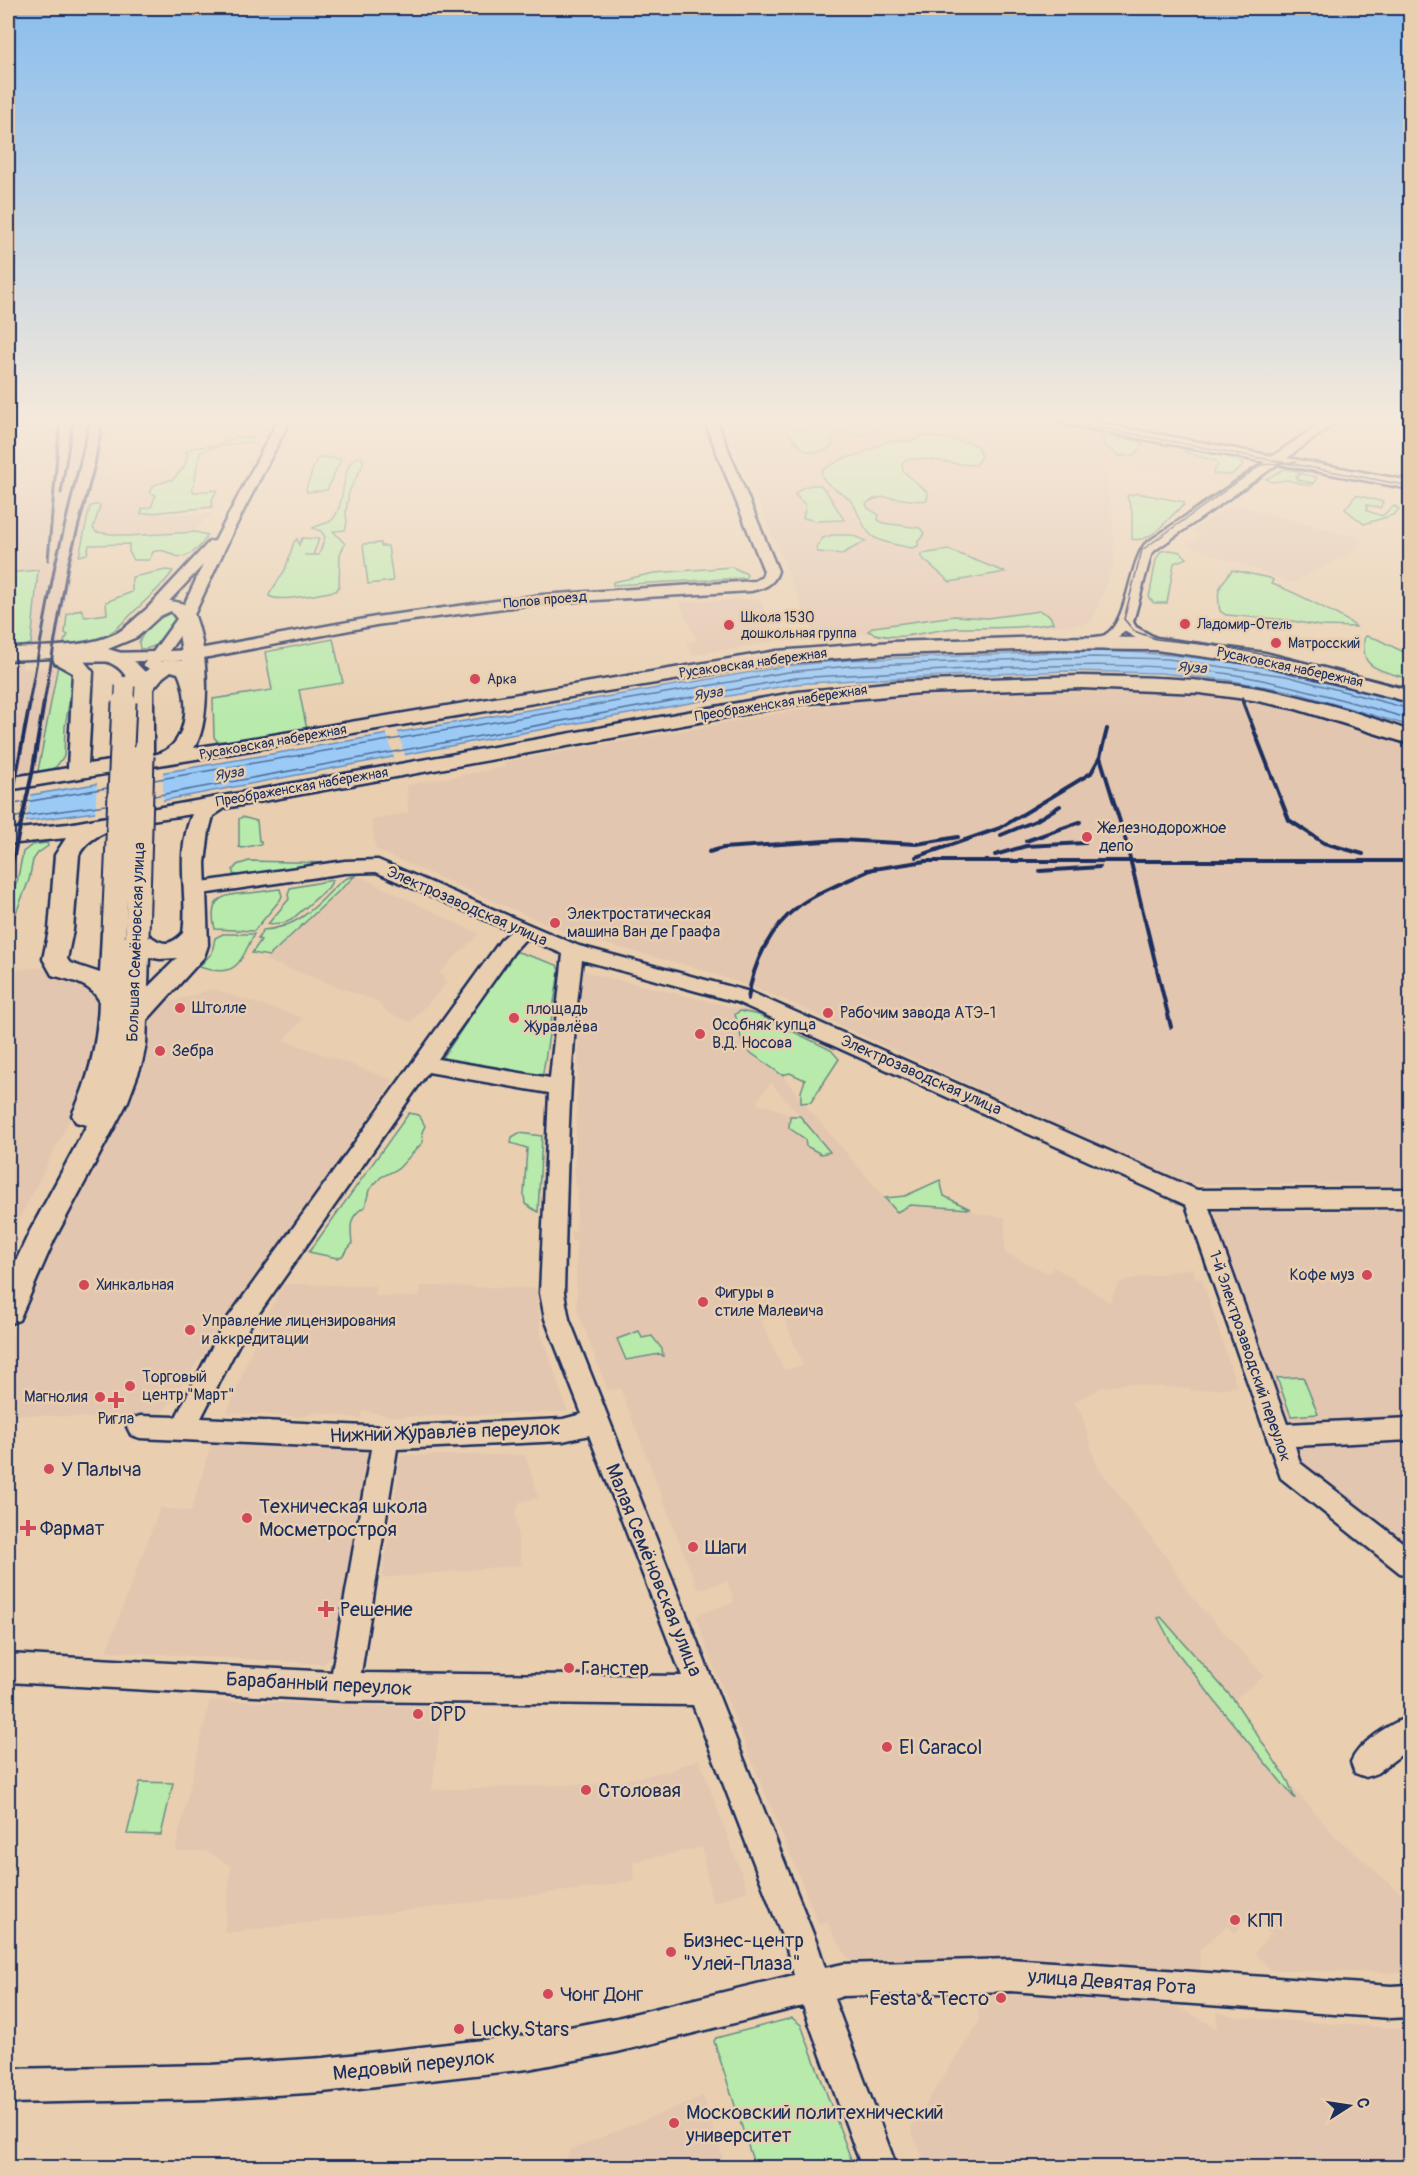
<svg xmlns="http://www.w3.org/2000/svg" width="1418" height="2175" font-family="Pangolin,sans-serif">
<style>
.built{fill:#e3c6af;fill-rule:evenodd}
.green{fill:#b7eaab;stroke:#698c84;stroke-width:1.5}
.water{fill:#9bcaf6;stroke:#688cb9;stroke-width:1.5}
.pier{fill:#e9cfb0}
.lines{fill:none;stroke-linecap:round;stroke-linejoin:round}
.shore{stroke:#4e6d9b;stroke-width:1.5}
.minor-casing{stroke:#1b2f5e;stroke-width:5}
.major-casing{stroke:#1b2f5e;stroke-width:5}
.minor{fill:#e9cfb0;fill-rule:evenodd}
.major{fill:#e9cfb0;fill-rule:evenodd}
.tram{stroke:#1b2f5e;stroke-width:1.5}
.rail-far1{stroke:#1b2f5e;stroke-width:3}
.rail{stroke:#1b2f5e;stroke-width:4}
.major-bridge-far1-casing{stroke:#1b2f5e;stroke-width:21;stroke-linecap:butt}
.major-bridge-casing{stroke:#1b2f5e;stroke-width:27;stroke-linecap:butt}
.major-bridge-far1{stroke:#e9cfb0;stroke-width:18}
.major-bridge{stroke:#e9cfb0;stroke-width:23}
.poi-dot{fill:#d1495b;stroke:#e9cfb0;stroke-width:2}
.labels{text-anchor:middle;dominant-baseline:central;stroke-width:5;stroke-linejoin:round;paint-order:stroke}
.far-street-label{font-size:14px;fill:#1b2f5e;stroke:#e9cfb0}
.far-poi-label{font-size:14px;fill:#1b2f5e;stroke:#e9cfb0;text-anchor:start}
.far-water-label{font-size:15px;font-style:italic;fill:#283e6d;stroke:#e9cfb0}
.poi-label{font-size:16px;fill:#1b2f5e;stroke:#e9cfb0;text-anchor:start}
.street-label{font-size:16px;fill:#1b2f5e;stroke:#e9cfb0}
.near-street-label{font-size:20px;fill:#1b2f5e;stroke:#e9cfb0}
.near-poi-label{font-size:20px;fill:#1b2f5e;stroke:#e9cfb0;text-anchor:start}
</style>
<rect width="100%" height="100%" fill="#e9cfb0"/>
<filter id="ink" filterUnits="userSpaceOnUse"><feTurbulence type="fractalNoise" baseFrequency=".0167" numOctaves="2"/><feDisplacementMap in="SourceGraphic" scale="12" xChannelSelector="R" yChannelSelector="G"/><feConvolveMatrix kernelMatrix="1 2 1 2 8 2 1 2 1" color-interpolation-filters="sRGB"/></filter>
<g filter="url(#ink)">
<g class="built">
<polygon points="8,420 111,420 102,474 172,469 161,515 212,513 192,533 80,540 75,560 71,561 60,643 31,644 38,570 8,573"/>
<polygon points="725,420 1030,420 1238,457 1246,465 1218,485 1102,462 1112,508 1114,565 1092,621 1083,624 814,636"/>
<polygon points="1101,420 1317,420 1269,451"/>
<polygon points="1234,504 1359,538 1362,542 1357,547 1359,549 1292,583 1187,545 1201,535 1192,531"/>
<polygon points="760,599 775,642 693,655 686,642 697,640 678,602"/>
<polygon points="23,663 22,669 56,668 36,773 8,776 8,664"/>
<polygon points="1126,690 1173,691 1242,698 1339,722 1410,743 1410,1185 1187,1184 771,994 700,969 572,935 376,850 371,819 408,813 407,785 505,767 504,762 861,699"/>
<polygon points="357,875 479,934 440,972 447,983 411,1022 388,1013 376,1001 265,960"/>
<polygon points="42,967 51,974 92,982 99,994 94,1055 81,1098 8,1241 8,971"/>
<path d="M581,971L755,1012L765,1041L786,1080L811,1112L897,1212L910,1205L970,1209L978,1214L1005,1217V1253L1049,1273L1053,1267L1063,1272L1110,1302L1118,1284L1125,1280L1193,1268L1196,1279H1202L1237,1387L1191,1391L1190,1388L1152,1387L1129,1383L1096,1389L1097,1391L1074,1402L1081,1413L1097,1466L1167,1558L1190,1595L1264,1676L1234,1700L1288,1781L1334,1835L1410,1901V1973L1270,1970L1255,1953L1270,1933L1251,1915L1235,1933L1228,1925L1199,1950L1201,1973L852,1964L835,1938L827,1921L819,1925L709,1656L696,1615L734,1602L727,1581L698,1590L620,1388L608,1391L577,1310L576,1241L571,1240V1231H576L578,1186L574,1185ZM771,1083L798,1114H787L772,1107L759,1105L757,1101ZM783,1316L803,1365L784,1370L761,1320Z"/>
<polygon points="212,989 304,1018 284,1040 394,1080 162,1414 147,1420 8,1414 8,1351 35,1272 143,1060 152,1016 157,1002 161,998 174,1001"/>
<polygon points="1410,1211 1410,1418 1286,1425 1213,1212"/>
<polygon points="284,1284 377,1286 375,1296 419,1297 421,1286 536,1288 541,1333 568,1412 396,1417 363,1411 360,1419 318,1412 303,1417 227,1413 263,1321"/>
<polygon points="212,1441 317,1447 317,1450 320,1450 321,1447 361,1448 368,1456 335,1653 324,1664 106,1651 160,1508 191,1511"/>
<polygon points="1410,1441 1410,1551 1297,1463 1292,1447"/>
<polygon points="401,1455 525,1455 539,1498 520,1502 515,1514 522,1565 382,1578"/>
<polygon points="210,1700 442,1708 432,1790 612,1783 672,1770 699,1759 748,1891 712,1903 702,1847 633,1862 634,1880 607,1886 224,1933 231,1866 206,1851 175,1851"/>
<polygon points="984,1993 1170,2003 1217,2028 1217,2012 1237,2017 1410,2029 1410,2167 927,2167 910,2128 979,2022 977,2002 984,2002"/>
<polygon points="703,2096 726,2167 563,2167 570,2150"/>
</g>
<g class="green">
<path d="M778,420H783C793,433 813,430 828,426L824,420H860L886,424L866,435L842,433L831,439L833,444L829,449C797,460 797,438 778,420Z"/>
<path d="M923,435L971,443L978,447L981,457L976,465C952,465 928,456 905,460L902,464L903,471L928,493L927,500C908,504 883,489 866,504L868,508L879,515L878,520L883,523L920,528L924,533L923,537L918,541V546L911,548C900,545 880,543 871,535C860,525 858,507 849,499C839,489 820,485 822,470L844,458L859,455L888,441H913Z"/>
<path d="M237,437L253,438V441L212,448L201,452C195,464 198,477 192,488L194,492L217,490L212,500V507L141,514L142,509L151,507L156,495L150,493L154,485L173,479L184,467L188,454L186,452L191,448L219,445Z"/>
<polygon points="1107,437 1139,441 1143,445 1134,455 1120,456 1105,446 1103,440"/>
<polygon points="1190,450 1227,456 1240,461 1243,466 1231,475 1213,474 1213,471 1218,466 1216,461 1184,452"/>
<polygon points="320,457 341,459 327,490 307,492 306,489 316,460"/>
<path d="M358,457L363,458V464L349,492L346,512L347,523L345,530L333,531L345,544L340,554L339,587L336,591C321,593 280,603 269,596L270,593L285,570L294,542L297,539L299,545L302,538L319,539L313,555H304H319L325,537L321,531L313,528C318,525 326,524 331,521C348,505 339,463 358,457Z"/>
<polygon points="1284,469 1303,472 1296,475 1297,480 1300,474 1317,477 1314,483 1298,480 1313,484 1311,486 1287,480 1272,482 1266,479"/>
<path d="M820,485L826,491L844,520L816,521L803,518L806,505L795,495C800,487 810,484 820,485Z"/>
<path d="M1137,493L1184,502V505C1170,514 1153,544 1132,539V511L1127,496Z"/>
<polygon points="1356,495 1383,502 1380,508 1367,505 1367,511 1382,516 1394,506 1399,509 1393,515 1364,524 1345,509"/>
<path d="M94,505H99L100,507L93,528L96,532L127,536L196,532L207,535C203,545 189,560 176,556C168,553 163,548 153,552L149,560H134L129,552V544L89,545L87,554L79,556L90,507Z"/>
<polygon points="832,535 851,535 866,541 842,554 818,552 816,547 823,538"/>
<polygon points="381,543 381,546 388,546 393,581 368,584 363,544"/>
<polygon points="949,550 1005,572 950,582 921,557 921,554"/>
<polygon points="1170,550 1180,552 1187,558 1174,563 1167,603 1154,603 1149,598 1156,560 1161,551"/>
<polygon points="732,567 747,574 746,578 613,585 613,582 654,573"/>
<polygon points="38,570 31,644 20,647 8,646 8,585 15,579 8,577 8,573"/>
<path d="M166,570L173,571C164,585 152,594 141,605C111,633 109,642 64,645V641L68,635L65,633L67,614L81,609L85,617L107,614L106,602L132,592V577Z"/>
<path d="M1232,570L1270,578L1273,580L1271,584C1283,586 1350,620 1356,627L1320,626L1287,620L1226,615L1220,611C1216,587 1219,588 1232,570Z"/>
<path d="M1040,611L1050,616L1053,623C1021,629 988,627 956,628C928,630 894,644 868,631L874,627L955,616L987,618Z"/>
<path d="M171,613L182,616C171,630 160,650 140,649L139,642C145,629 156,614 171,613Z"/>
<path d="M1366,636L1377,639L1410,655V679C1400,676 1376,671 1369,663C1363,657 1364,647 1364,639Z"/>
<polygon points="333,639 343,683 299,690 307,730 234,742 217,741 214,737 213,699 272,690 265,652"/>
<polygon points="60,664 74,673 65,727 64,756 56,767 40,773 38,771 58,665"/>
<polygon points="242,817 257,821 259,841 261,841 261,844 242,848 239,847 239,819"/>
<polygon points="47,843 48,846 38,853 33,860 29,880 8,933 8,902 17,882 23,852 32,845"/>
<polygon points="249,861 331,863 240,876 233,874 233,870 237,865"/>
<path d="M355,876L269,956L252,953L261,940L258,939L263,930C294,928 311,912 332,890C341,882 343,878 355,876Z"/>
<polygon points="333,880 328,888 291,920 284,923 268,924 289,899 288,895 290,888"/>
<path d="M280,889L282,896L280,900L254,931L215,929C207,897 224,894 250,893C260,892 270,890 280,889Z"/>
<path d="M223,934H254C239,965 236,978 199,967L212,953L215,938Z"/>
<polygon points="518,952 557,965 559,971 542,1079 440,1062 512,954"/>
<polygon points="740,1011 759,1015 831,1050 839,1059 811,1102 801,1103 801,1092 805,1080 790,1073 782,1075 744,1048 735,1014"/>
<path d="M409,1113L419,1115L425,1126L422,1132L423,1142L398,1169L381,1177L369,1190L365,1207C349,1215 350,1227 352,1244L342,1256L337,1258L309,1252Z"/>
<polygon points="790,1116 800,1116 830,1152 821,1154 806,1146 805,1139 789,1128"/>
<polygon points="519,1133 542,1136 538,1212 525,1204 524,1195 527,1148 511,1143 512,1137"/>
<polygon points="940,1180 944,1196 970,1209 910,1205 897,1212 885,1198 905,1196"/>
<polygon points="639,1331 642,1338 652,1336 662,1349 663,1356 660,1354 626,1360 617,1339"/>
<polygon points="1303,1377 1318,1414 1291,1416 1277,1378"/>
<polygon points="1161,1617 1234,1700 1288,1781 1295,1799 1217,1704 1174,1648 1158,1618"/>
<polygon points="140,1782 173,1783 161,1835 127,1834"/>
<polygon points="792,2018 801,2025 854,2167 755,2167 714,2041 716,2038"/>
</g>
<path class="water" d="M1094,651C1208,653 1302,671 1410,704V726L1290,691L1227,680L1160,673L1068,671L854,680L796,684L471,742L124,808L8,824V799L787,666L848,660Z"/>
<g class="pier">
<polygon points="397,729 406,759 395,761 386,731"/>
<polygon points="163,769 163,804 95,816 97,781"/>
<polygon points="32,792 25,825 8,827 8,796"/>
</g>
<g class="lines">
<g class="shore">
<polyline points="154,780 788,672 849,666 973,661 1094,657 1168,659 1286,676 1410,709"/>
<path d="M154,796L795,678C858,674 922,671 985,668C1067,665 1149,662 1230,674C1291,684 1350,702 1410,719"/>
<polyline points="8,805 107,788"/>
<polyline points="8,818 106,805"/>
</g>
<defs>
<g id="minor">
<path d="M278,420H290L234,529L193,617L169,651L193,650L376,617L542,595L755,581L762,577L764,571L704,420H716L778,571C774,585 764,588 751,591L542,603L376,625L193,660L162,661L156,668L151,670L143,665L146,661L57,662L54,659L57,656L62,654L153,652L179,616L203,565L156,615H146L144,612L209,542L215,541Z"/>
<path d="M1058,420H1082L1273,456L1325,420H1339L1287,458L1410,481V489L1278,464L1155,550L1151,555L1133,622L1136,627L1161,641L1164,644L1161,647H1151L1124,631L1115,641L1091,647L1083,642L1086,639C1091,637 1100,637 1105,635C1128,622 1128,567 1145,544L1265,462L1064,424Z"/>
<path d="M378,860L579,946L750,992L1197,1190L1410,1189V1207L1209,1208L1287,1424L1410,1418V1440L1295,1446L1300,1463L1410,1548V1577L1400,1573L1281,1478L1186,1205L737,1002L582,960C568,1070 567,1182 564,1293L569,1319L819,1949L825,1968L843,1964L1010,1959L1391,1986L1410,1985V2017L1391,2018L1010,1991L843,1996L834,1999L897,2168H862L803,2006L617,2052L528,2069L323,2092L211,2099L8,2103V2069L211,2065L323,2058L528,2035L617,2018L794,1975L787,1949L693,1705L344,1701L8,1682V1654L332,1672L371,1449L140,1438L131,1435L127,1427L131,1419L140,1416L176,1417L225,1322L501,940L511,931L376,872L345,873L195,895L188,893L186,889L188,885L195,883L345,861ZM526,938L563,954L550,1078L438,1059L515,950ZM428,1072L549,1093L540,1293L545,1319L582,1414L563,1419L386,1427L201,1418L243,1336ZM589,1435L682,1676L361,1673L397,1449L563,1441Z"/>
<path d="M1410,1716V1748L1377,1773L1366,1777L1355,1773L1351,1762C1359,1742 1390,1724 1410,1716Z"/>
</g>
<g id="major">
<path d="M166,600L189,605C208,632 213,721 194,748L777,651L892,642L1048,637L1156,638L1265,653L1410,690V702L1265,665L1156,650L1048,649L892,654L777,663L8,790V778L68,768L73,673L55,663L53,658L8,660V648C44,646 83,649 117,633C135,623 144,605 166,600ZM171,611L177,619L183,661C169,658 156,661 145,672L128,655L108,649L137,637L160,616ZM75,657C125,657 136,678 133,725C132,736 130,748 133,758L88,764L93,672L84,661ZM171,671L178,673C191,700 189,749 153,755V689L163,677Z"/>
<path d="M1082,676C1139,677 1196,678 1252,687C1306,696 1359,713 1410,731V744L1296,709L1253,700L1200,693L1082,688L920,693L798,704L225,808L213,816L209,831L205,863L208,945L204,957L147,1020L146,1044L142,1063L128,1101L54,1240L19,1320L8,1324V1278L30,1231L87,1125L76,1122L72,1115C90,1078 98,1041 99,1000C90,983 69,980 52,975L43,959L49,930L55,855L66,838L8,844V830L68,824L798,692L896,682ZM192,814C174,857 189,893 183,933C158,959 153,925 128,931L126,935L123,926L114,924L105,926L102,932L100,973L70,963L67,959L73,930L79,855C95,822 159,820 192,814ZM149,957L160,959L177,958L148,987Z"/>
</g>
</defs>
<use href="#minor" class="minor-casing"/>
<use href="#major" class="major-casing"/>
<use href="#minor" class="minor"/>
<use href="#major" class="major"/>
<g class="tram">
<polyline points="1057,420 1410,486"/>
<polyline points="1296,462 1261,465 1142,550 1124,619 1134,631 1156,639 1218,646 1314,664 1410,690"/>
</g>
<g class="rail-far1">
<polyline points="61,493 73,420"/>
<polyline points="48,560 60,420"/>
<polyline points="1242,698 1244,703"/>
<polyline points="29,703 55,565 90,420"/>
<polyline points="44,703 68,565 95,465 103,420"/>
</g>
<g class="rail">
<polyline points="1243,702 1289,820 1324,843 1363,854"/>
<polyline points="1100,757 1125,838 1171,1027"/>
<polyline points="8,818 30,702"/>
<polyline points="1001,835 1035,821 1060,806"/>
<polyline points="1026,841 1080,822"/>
<polyline points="709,852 723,848 840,840 917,844 958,837"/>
<polyline points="995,855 1026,846 1085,843"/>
<polyline points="916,857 1000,828 1091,773 1100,757 1107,729"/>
<polyline points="867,870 926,861 1410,861"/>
<polyline points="1040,871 1100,867"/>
<polyline points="8,881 32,774 44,702"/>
<path d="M748,999C753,963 770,927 800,905C821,890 852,879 875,868"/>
</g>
<defs>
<polyline id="major-bridge-far1" points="124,703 125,686"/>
<g id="major-bridge">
<polyline points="114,932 124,702"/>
<polyline points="137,937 142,756"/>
</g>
</defs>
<use href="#major-bridge-far1" class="major-bridge-far1-casing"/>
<use href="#major-bridge" class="major-bridge-casing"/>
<use href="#major-bridge-far1" class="major-bridge-far1"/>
<use href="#major-bridge" class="major-bridge"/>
</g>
</g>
<linearGradient id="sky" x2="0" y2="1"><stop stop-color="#89bdee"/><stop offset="0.58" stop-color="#f5e9db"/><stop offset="1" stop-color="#f5e9db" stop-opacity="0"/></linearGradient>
<rect width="1418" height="724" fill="url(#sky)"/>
<g class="poi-dot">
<circle cx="1185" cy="624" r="6"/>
<circle cx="729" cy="625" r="6"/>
<circle cx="1276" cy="643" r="6"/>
<circle cx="475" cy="679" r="6"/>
<circle cx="1087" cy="837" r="6"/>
<circle cx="555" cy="923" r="6"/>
<circle cx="180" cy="1008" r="6"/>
<circle cx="828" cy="1013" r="6"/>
<circle cx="514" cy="1018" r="6"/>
<circle cx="700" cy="1034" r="6"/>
<circle cx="160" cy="1051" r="6"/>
<circle cx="1367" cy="1275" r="6"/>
<circle cx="84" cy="1285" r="6"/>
<circle cx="703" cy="1302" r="6"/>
<circle cx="190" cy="1330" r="6"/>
<circle cx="130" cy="1386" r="6"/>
<circle cx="100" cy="1397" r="6"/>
<path d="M113 1391h6v6h6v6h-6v6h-6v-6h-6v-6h6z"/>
<circle cx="49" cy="1469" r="6"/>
<circle cx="247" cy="1518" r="6"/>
<path d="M25 1519h6v6h6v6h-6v6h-6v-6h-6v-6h6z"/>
<circle cx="693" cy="1547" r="6"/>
<path d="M323 1600h6v6h6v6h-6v6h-6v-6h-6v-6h6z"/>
<circle cx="569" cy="1668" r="6"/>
<circle cx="418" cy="1714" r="6"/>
<circle cx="887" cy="1747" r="6"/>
<circle cx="586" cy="1790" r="6"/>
<circle cx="1235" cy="1920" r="6"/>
<circle cx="671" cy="1952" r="6"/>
<circle cx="548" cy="1994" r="6"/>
<circle cx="1001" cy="1998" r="6"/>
<circle cx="459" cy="2029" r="6"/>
<circle cx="674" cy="2123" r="6"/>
</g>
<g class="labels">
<g class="far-street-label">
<text transform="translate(545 600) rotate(-5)">Попов проезд</text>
<text transform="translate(753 663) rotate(-8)">Русаковская набережная</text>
<text transform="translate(1290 667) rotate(12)">Русаковская набережная</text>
<text transform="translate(781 703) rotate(-9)">Преображенская набережная</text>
<text transform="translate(273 742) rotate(-10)">Русаковская набережная</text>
<text transform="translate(302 787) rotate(-10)">Преображенская набережная</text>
</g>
<g class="far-poi-label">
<text x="741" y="617">Школа 1530<tspan x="741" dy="16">дошкольная группа</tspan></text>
<text x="1197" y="624">Ладомир-Отель</text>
<text x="1288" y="643">Матросский</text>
<text x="487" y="679">Арка</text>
</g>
<g class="far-water-label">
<text transform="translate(1192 668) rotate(4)">Яуза</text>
<text transform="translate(708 694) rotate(-9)">Яуза</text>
<text transform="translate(229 774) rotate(-9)">Яуза</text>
</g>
<g class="poi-label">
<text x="1099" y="828">Железнодорожное<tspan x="1099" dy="18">депо</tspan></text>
<text x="567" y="914">Электростатическая<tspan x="567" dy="18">машина Ван де Граафа</tspan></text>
<text x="192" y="1008">Штолле</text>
<text x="526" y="1009">площадь<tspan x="526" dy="18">Журавлёва</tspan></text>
<text x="840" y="1013">Рабочим завода АТЭ-1</text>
<text x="712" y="1025">Особняк купца<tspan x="712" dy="18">В.Д. Носова</tspan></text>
<text x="172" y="1051">Зебра</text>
<text x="1355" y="1275" text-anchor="end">Кофе муз</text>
<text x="96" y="1285">Хинкальная</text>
<text x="715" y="1293">Фигуры в<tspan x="715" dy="18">стиле Малевича</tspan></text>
<text x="202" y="1321">Управление лицензирования<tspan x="202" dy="18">и аккредитации</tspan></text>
<text x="142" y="1377">Торговый<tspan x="142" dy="18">центр "Март"</tspan></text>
<text x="88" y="1397" text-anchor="end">Магнолия</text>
<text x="116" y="1419" text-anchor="middle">Ригла</text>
</g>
<g class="street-label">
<text transform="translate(467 906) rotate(24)">Электрозаводская улица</text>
<text transform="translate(136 942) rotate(-88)">Большая Семёновская улица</text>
<text transform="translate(921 1075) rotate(24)">Электрозаводская улица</text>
<text transform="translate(1250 1356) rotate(71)">1-й Электрозаводский переулок</text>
</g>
<g class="near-street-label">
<text transform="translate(445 1432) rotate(-2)">Нижний Журавлёв переулок</text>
<text transform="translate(654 1570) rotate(68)">Малая Семёновская улица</text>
<text transform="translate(319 1684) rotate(3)">Барабанный переулок</text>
<text transform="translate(1112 1982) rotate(4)">улица Девятая Рота</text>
<text transform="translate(414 2065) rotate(-6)">Медовый переулок</text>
</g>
<g class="near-poi-label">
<text x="61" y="1469">У Палыча</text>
<text x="259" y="1506">Техническая школа<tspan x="259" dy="23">Мосметростроя</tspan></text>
<text x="40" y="1528">Фармат</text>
<text x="705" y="1547">Шаги</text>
<text x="340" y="1609">Решение</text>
<text x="581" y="1668">Ганстер</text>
<text x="430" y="1714">DPD</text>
<text x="899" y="1747">El Caracol</text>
<text x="598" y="1790">Столовая</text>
<text x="1247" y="1920">КПП</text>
<text x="683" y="1940">Бизнес-центр<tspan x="683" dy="23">"Улей-Плаза"</tspan></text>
<text x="560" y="1994">Чонг Донг</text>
<text x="989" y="1998" text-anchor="end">Festa &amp; Тесто</text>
<text x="471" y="2029">Lucky Stars</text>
<text x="686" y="2112">Московский политехнический<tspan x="686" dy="23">университет</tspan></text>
</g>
</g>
<rect width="1418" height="2175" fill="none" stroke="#e9cfb0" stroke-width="30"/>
<rect x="15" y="15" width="1388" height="2145" fill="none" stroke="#1b2f5e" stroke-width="2" filter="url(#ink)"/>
<g transform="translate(1349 2106) rotate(78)" stroke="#e9cfb0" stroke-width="4.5" paint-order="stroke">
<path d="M0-4.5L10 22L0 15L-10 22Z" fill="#1b2f5e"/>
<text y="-9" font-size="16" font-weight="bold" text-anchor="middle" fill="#1b2f5e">С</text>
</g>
</svg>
